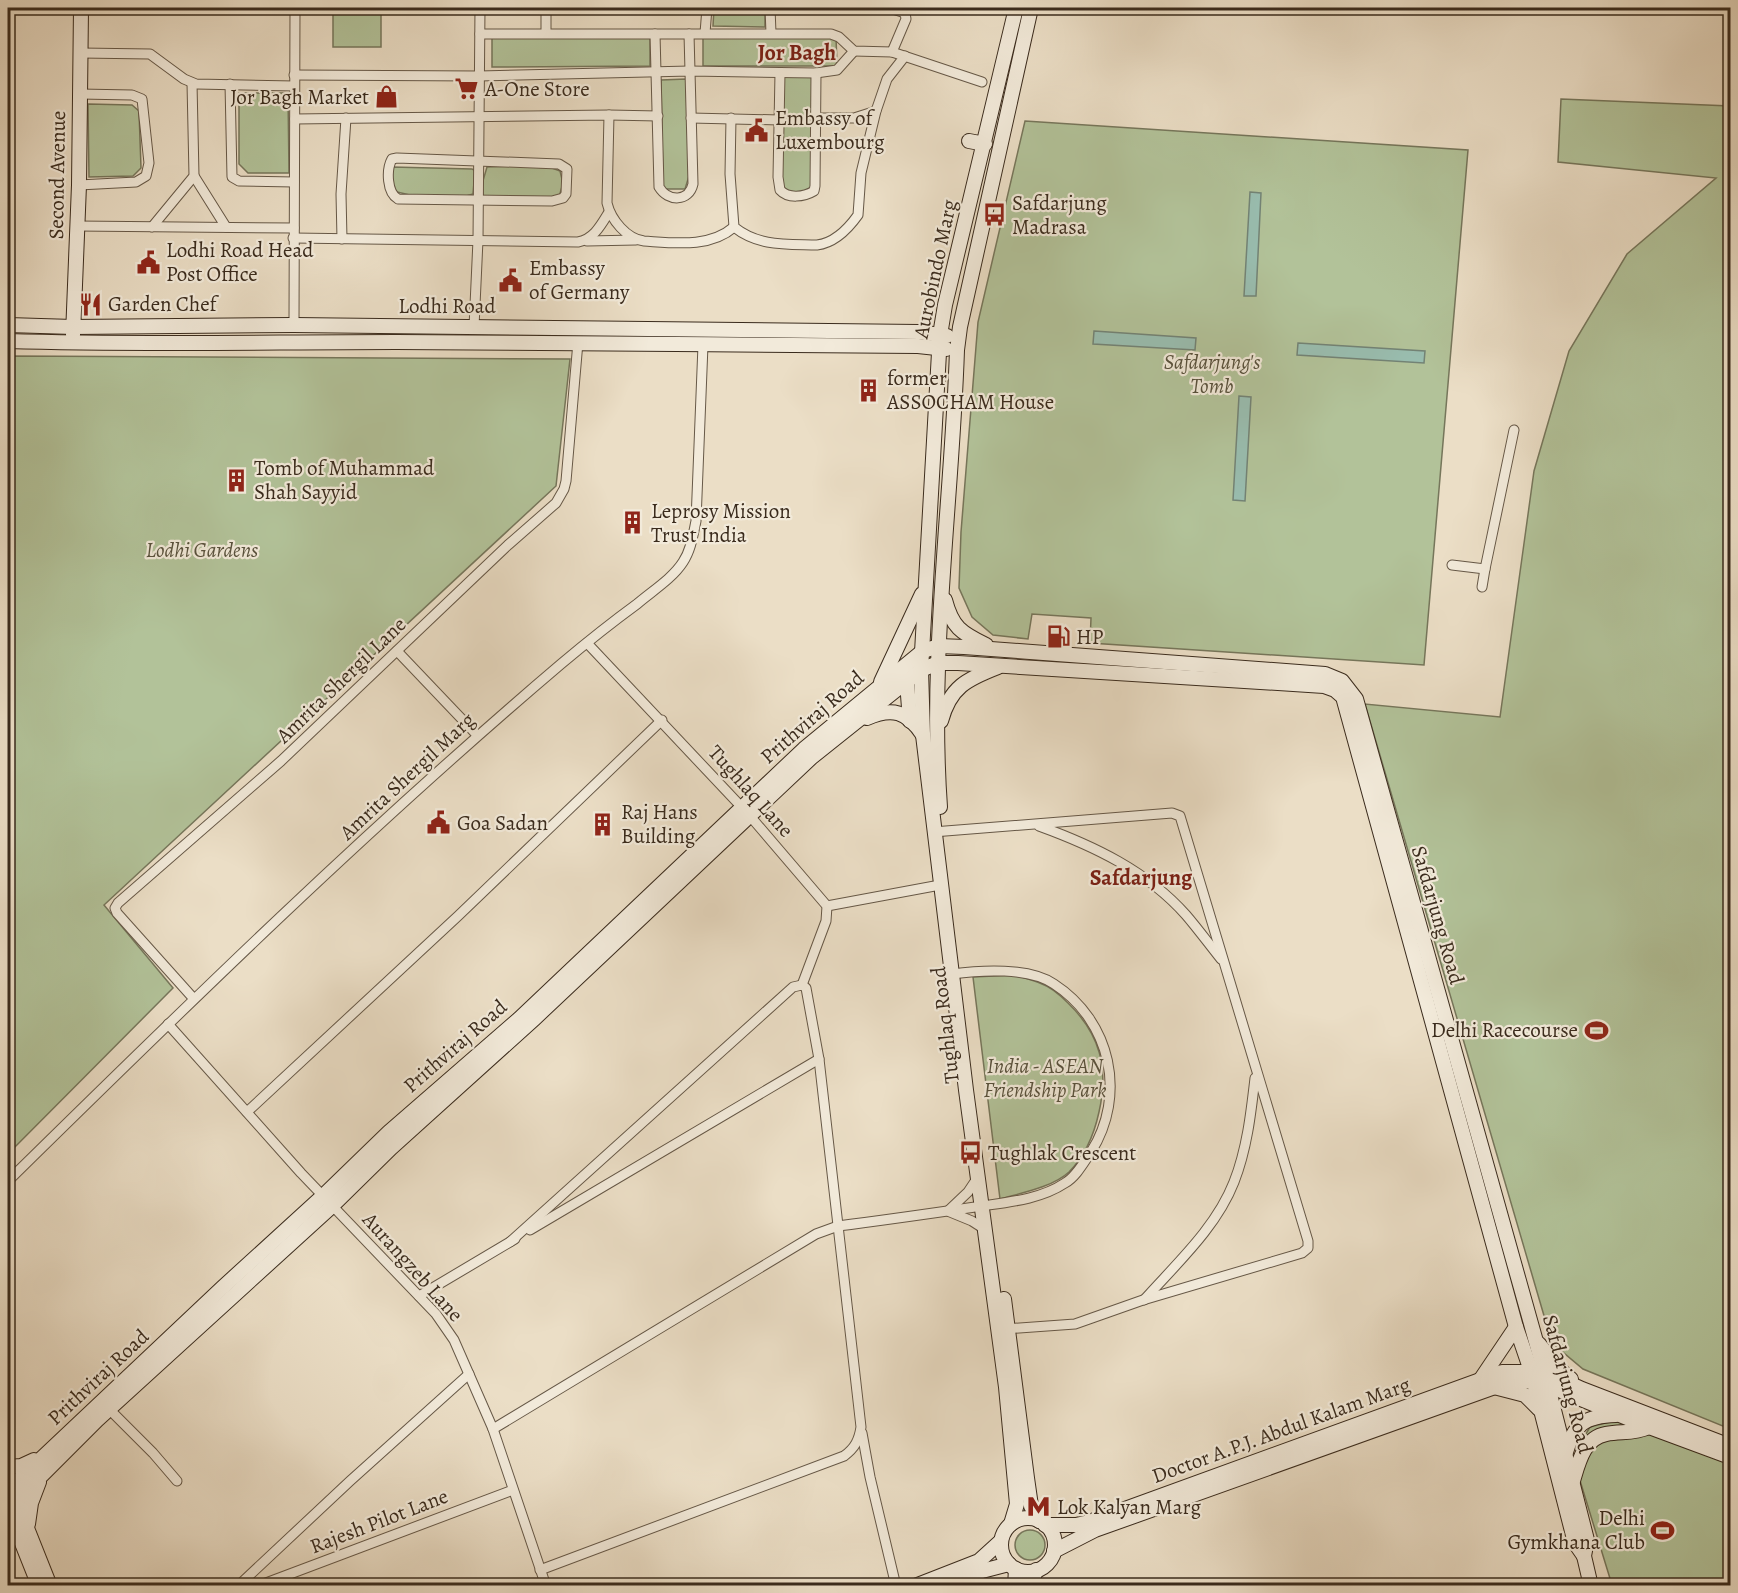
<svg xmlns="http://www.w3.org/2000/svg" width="1738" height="1593" font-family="Alegreya,serif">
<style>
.green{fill:#b2c299;stroke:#76765b;stroke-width:1.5}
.water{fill:#99bdaf;stroke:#738375;stroke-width:1.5}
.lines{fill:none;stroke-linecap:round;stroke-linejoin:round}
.street-casing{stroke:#665847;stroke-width:11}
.secondary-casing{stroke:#3a2b1d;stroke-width:16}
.street{stroke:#f2eada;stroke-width:9}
.secondary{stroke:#f2eada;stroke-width:14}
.labels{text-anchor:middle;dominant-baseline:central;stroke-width:4.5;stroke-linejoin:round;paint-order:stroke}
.poi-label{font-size:21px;fill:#3a2b1d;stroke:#f2eada;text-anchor:start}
.street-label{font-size:21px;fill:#3a2b1d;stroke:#f2eada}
.park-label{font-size:21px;font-style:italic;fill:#58513c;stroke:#f2eada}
.neighbourhood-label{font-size:22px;font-weight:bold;fill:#7a1f14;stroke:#f2eada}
</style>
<rect width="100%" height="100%" fill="#ebdec6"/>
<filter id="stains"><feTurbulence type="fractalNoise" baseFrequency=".00333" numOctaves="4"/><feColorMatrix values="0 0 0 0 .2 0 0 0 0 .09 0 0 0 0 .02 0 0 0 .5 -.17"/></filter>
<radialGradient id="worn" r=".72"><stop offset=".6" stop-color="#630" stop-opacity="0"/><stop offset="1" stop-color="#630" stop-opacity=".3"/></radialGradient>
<g class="green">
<rect x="333" y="8" width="48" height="39"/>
<polygon points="714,8 765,8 765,27 713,26"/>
<polygon points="650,37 650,66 492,67 492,38"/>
<polygon points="703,37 836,37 837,66 703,66"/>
<polygon points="783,76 813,77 812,188 798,193 782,189"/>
<polygon points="686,79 689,176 685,189 663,189 661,80"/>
<polygon points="239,93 288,93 289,173 248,173 239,164"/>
<polygon points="1561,99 1730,106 1730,1429 1583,1369 1552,1343 1365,704 1500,717 1534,471 1569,351 1627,254 1716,178 1558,162"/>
<polygon points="88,104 132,105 139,111 141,168 133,176 89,177"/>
<polygon points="1025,121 1468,150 1424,665 1090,643 1091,618 1032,614 1028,639 993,635 972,617 959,588 961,532 978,322"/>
<polygon points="511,166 552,168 560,171 563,183 559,197 483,196 482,184 487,167"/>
<polygon points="392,167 472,169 475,171 473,194 466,196 414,196 393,191"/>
<polygon points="8,356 570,359 556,486 104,905 173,988 8,1154"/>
<path d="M1015,975C1024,978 1033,980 1042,984C1051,987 1061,996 1068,1003C1100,1034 1109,1068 1099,1112C1094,1135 1086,1155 1069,1172C1053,1187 1021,1193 1000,1199L973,977Z"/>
<polygon points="1617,1420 1730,1464 1730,1585 1612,1585 1578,1474 1578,1447 1590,1427"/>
<circle cx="1030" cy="1545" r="15"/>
</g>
<g class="water">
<polygon points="1250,192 1261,193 1256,296 1244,296"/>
<polygon points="1094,331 1196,338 1195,350 1093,344"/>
<polygon points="1298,343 1425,351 1424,363 1297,355"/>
<polygon points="1239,396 1251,397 1245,501 1233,500"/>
</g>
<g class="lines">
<defs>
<g id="street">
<polyline points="770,8 771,33"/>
<polyline points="890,8 905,13 906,19 892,52"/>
<polyline points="546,33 546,8"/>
<polyline points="705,33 707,8"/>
<polyline points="480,34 831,34 839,37 854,51 892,52 982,82"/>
<path d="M655,34L659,187C668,202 689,202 693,184L689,34"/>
<polyline points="81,53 150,54 184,79 196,84 294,86"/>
<path d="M780,73L778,177L780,190C788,199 804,197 814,191L815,186L816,73"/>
<polyline points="294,75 479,76 690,71 816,73 837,70 854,51"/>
<polyline points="230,84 232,177 239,181 294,182"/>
<polyline points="609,115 658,116"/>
<polyline points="691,118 779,120"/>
<path d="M731,118L730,174L734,227C759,247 787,244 817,245C834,243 848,229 858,215L861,173L876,111L887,79L905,56"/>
<polyline points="815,118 854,118 876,111"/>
<path d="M295,119L609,115L607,203C611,220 627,239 644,241C675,243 710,248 734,227"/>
<path d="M397,158L559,164L567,169L566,194L563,198L552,201L398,199C387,193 386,170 392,159Z"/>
<polyline points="194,176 226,227"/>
<polyline points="79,185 136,182 146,176 149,163 142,99 132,95 80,94"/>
<polyline points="77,226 294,228"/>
<polyline points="152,227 194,176 192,83"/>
<path d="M293,238L578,242C594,239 601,225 609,212"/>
<polyline points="342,239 341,194 346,118"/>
<polyline points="587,241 636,240"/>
<polyline points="294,325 295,8"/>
<polyline points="474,327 478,240 480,8"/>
<polyline points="1452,565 1485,569 1514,430"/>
<polyline points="1482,587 1485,569"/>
<polyline points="587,643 750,816 827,906 826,921 802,985"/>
<polyline points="397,651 477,735"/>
<path d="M1039,826C1094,846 1147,871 1186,915C1198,929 1209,944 1221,959"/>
<polyline points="933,832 1172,813 1180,816 1308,1241 1308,1248 1302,1253 1143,1300 1075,1324 1004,1329"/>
<polyline points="827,906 940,885"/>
<polyline points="194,999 117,913 115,908 118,903 281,761 508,545 556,503 564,489 566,481 578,342"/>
<polyline points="168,1024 301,1173 436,1314 454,1340 493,1429 546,1586"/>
<polyline points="247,1112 458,916 662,720"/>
<path d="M8,1181C188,1004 369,827 561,664C586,643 611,623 637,604C652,591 672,579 683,562C691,550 693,535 696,521L703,345"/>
<polyline points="948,1211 968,1192 978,1177"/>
<polyline points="950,1212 972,1221 986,1230"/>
<polyline points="530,1230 819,1059"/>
<path d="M510,1242L793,987L802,985L806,988L819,1059L861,1427C859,1440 855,1448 844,1456L540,1570"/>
<polyline points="419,1296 515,1239"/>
<path d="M1144,1300C1176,1264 1216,1228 1234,1182C1247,1149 1251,1113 1255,1078"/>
<polyline points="109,1409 153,1453 177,1481"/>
<path d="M493,1429L816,1234L838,1226C886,1220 934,1213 982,1206C1010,1202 1041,1199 1065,1183C1076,1177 1084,1162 1091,1152C1127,1095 1111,1021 1054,984C1029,967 981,970 952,974"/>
<polyline points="862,1433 870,1477 896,1586"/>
<polyline points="238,1586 350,1481 469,1374"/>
<polyline points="258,1586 513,1490"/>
</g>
<g id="secondary">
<polyline points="969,141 985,144"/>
<polyline points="8,325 73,327 294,325 919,332 947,336"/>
<polyline points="73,335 79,185 81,8"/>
<path d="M8,341C137,345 267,342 396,342C570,342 744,345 918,346L946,349"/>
<path d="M945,600C952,627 961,633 986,645"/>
<polyline points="881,682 922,594"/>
<polyline points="907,682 910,721"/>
<path d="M867,718C892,707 907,711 923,735"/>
<path d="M941,721C950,687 967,679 998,667"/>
<path d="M940,807C929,654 952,502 957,350L960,327L1031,8"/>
<polyline points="1004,1299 1027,1478 1031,1506 1039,1521"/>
<polyline points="1539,1344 1557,1367 1571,1379"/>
<polyline points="1481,1379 1516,1327"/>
<polyline points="1494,1387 1525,1395 1539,1409"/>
<path d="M1565,1455C1574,1424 1584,1416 1616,1415"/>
<polyline points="8,1467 21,1466 34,1460"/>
<path d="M1572,1484C1578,1465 1583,1438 1606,1434C1622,1431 1633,1434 1649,1427"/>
<polyline points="8,1490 222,1288 323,1196 389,1132 519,1019 804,749 923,651 939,646 964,647 1325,674 1342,681 1356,699 1542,1363 1587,1540 1584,1556 1591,1586"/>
<polyline points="13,1493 50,1586"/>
<polyline points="8,1508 39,1586"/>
<polyline points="8,1509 97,1420 332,1206 391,1148 534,1019 812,757 921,670 938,663 958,663 1324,686 1335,690 1343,697 1516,1327 1531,1371 1575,1543 1584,1556"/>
<circle cx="1028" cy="1545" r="27"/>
<polyline points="28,1524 31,1503 39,1482"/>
<polyline points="1011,1524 1017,1504 1006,1387 966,1090 923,735 921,670 940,335 945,305 1016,8"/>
<polyline points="1045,1525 1076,1525 1089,1522 1502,1372 1545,1372 1582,1389 1730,1446"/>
<polyline points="1054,1551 1095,1530 1509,1382 1533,1381 1547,1385 1649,1427 1730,1457"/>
<polyline points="915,1586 979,1561 1001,1541"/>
<polyline points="944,1586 982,1571 1009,1564"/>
<polyline points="1015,1586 1016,1569"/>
<polyline points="1031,1586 1036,1570"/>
</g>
</defs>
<use href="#street" class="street-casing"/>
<use href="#secondary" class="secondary-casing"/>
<use href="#street" class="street"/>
<use href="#secondary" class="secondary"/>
</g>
<defs>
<symbol id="supermarket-bare" viewBox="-9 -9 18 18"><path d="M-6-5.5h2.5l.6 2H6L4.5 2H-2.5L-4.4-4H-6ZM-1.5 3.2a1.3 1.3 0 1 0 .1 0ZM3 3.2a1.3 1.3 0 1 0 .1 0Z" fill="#8f2418" stroke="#f2eada" stroke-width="2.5" paint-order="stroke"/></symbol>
<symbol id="shop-bare" viewBox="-9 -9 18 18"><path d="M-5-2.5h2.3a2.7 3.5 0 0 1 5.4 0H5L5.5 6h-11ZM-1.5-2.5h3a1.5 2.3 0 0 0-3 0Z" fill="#8f2418" stroke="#f2eada" stroke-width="2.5" paint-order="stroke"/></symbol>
<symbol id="civic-bare" viewBox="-9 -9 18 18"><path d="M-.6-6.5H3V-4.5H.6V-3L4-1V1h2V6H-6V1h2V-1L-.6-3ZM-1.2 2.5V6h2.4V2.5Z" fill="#8f2418" stroke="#f2eada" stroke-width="2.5" paint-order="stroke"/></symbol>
<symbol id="bus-bare" viewBox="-9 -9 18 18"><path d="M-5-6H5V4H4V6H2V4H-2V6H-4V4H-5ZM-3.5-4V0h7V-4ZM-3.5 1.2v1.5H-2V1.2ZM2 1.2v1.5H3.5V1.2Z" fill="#8f2418" stroke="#f2eada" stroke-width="2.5" paint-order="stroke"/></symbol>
<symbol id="restaurant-bare" viewBox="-9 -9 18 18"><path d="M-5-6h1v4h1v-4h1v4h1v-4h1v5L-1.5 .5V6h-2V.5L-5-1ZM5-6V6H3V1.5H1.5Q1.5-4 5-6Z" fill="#8f2418" stroke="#f2eada" stroke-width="2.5" paint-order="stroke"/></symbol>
<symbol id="building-bare" viewBox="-9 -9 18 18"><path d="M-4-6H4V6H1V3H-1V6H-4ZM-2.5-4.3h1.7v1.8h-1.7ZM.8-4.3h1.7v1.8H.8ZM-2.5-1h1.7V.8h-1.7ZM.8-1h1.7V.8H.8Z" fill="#8f2418" stroke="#f2eada" stroke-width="2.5" paint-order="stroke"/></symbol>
<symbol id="fuel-bare" viewBox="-9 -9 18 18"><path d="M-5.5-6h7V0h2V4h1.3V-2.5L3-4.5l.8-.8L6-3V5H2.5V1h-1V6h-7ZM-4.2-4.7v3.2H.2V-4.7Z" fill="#8f2418" stroke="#f2eada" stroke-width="2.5" paint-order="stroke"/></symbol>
<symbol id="stadium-bare" viewBox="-9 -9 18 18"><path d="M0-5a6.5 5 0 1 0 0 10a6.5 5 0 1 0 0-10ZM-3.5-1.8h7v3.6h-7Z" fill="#8f2418" stroke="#f2eada" stroke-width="2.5" paint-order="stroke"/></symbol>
<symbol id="metro-bare" viewBox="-9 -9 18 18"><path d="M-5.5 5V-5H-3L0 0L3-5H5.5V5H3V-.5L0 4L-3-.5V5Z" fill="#8f2418" stroke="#f2eada" stroke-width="2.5" paint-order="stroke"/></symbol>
</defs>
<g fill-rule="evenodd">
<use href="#supermarket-bare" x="450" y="72" width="33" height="33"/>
<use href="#shop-bare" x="370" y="80" width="33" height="33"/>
<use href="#civic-bare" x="740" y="114" width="33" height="33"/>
<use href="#bus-bare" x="978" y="198" width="33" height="33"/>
<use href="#civic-bare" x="132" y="246" width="33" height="33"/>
<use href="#civic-bare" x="494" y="264" width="33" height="33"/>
<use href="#restaurant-bare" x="74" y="288" width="33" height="33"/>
<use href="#building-bare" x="852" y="374" width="33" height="33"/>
<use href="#building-bare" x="220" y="464" width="33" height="33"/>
<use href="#building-bare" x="616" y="506" width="33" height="33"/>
<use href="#fuel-bare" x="1042" y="620" width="33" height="33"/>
<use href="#civic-bare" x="422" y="806" width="33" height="33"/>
<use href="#building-bare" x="586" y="808" width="33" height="33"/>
<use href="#stadium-bare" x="1580" y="1014" width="33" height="33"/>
<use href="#bus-bare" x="954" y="1136" width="33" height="33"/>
<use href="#metro-bare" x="1022" y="1490" width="33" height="33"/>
<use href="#stadium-bare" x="1646" y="1514" width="33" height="33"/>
</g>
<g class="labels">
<g class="poi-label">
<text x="485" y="89">A-One Store</text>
<text x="369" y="97" text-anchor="end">Jor Bagh Market</text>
<text x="775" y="118">Embassy of<tspan x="775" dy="24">Luxembourg</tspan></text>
<text x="1012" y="203">Safdarjung<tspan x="1012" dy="24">Madrasa</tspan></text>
<text x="166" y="250">Lodhi Road Head<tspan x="166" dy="24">Post Office</tspan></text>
<text x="529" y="268">Embassy<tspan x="529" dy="24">of Germany</tspan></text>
<text x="108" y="304">Garden Chef</text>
<text x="887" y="378">former<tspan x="887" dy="24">ASSOCHAM House</tspan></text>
<text x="254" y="468">Tomb of Muhammad<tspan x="254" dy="24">Shah Sayyid</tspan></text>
<text x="651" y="511">Leprosy Mission<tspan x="651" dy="24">Trust India</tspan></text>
<text x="1076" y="637">HP</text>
<text x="621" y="812">Raj Hans<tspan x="621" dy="24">Building</tspan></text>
<text x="457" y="823">Goa Sadan</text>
<text x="1578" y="1030" text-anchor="end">Delhi Racecourse</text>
<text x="988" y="1153">Tughlak Crescent</text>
<text x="1057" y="1507">Lok Kalyan Marg</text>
<text x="1645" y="1518" text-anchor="end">Delhi<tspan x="1645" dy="24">Gymkhana Club</tspan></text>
</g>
<g class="street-label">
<text transform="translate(57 175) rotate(-89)">Second Avenue</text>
<text transform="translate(935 269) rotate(-78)">Aurobindo Marg</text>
<text x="447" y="306">Lodhi Road</text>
<text transform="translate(341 680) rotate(-44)">Amrita Shergil Lane</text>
<text transform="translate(812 717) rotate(-41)">Prithviraj Road</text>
<text transform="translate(407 776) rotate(-43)">Amrita Shergil Marg</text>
<text transform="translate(751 791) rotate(48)">Tughlaq Lane</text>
<text transform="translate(1438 915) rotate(74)">Safdarjung Road</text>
<text transform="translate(945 1025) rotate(-97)">Tughlaq Road</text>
<text transform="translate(455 1046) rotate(-41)">Prithviraj Road</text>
<text transform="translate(413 1267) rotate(48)">Aurangzeb Lane</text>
<text transform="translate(98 1377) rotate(-43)">Prithviraj Road</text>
<text transform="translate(1568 1384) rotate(75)">Safdarjung Road</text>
<text transform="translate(1281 1430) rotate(-20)">Doctor A.P.J. Abdul Kalam Marg</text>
<text transform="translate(379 1521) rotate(-21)">Rajesh Pilot Lane</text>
</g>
<g class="park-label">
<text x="1212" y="362">Safdarjung's<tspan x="1212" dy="24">Tomb</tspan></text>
<text x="202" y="550">Lodhi Gardens</text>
<text x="1045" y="1066">India - ASEAN<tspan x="1045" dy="24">Friendship Park</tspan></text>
</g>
<g class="neighbourhood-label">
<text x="797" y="53">Jor Bagh</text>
<text x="1141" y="878">Safdarjung</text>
</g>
</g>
<rect width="1738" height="1593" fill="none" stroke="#ebdec6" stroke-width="30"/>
<rect x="9" y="9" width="1720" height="1575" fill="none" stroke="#3a2b1d" stroke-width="3"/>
<rect x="15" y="15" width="1708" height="1563" fill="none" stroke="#3a2b1d" stroke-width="1.5"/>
<rect width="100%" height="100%" filter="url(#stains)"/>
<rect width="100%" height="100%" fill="url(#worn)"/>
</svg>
